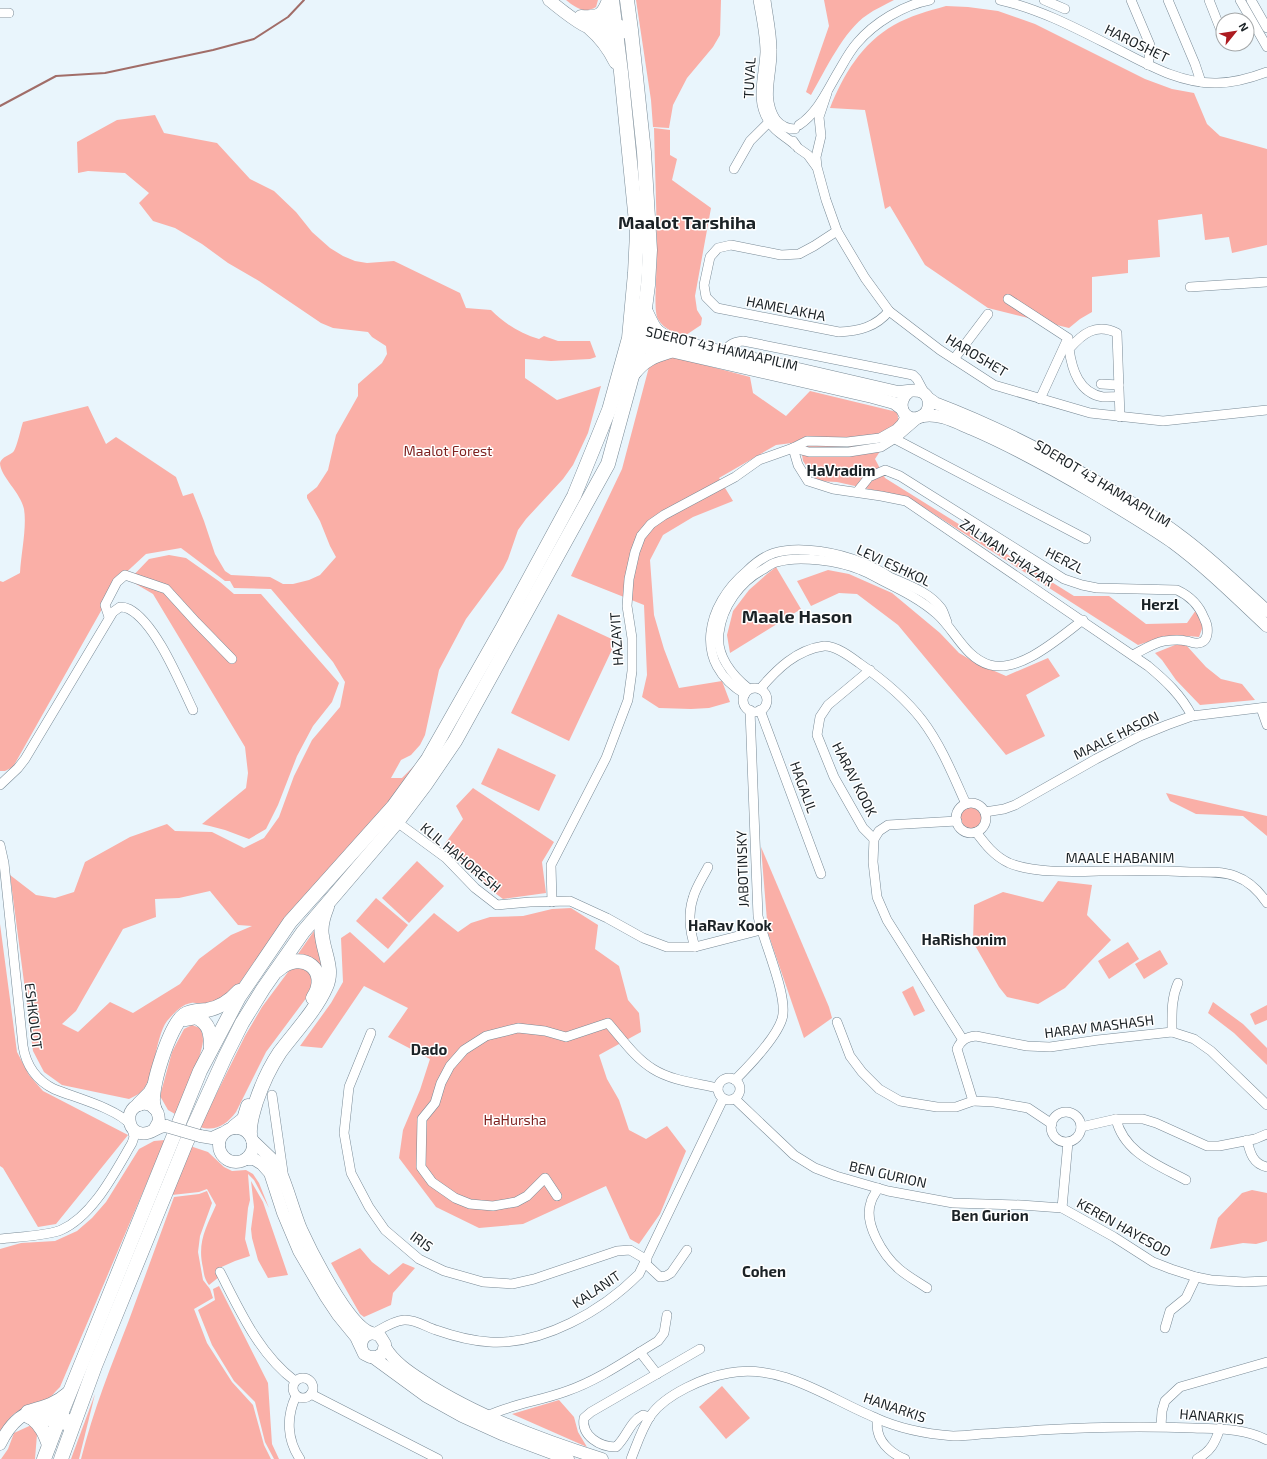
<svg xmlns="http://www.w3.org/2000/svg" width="1267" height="1459" font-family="'Exo 2',sans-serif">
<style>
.green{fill:#faafa7;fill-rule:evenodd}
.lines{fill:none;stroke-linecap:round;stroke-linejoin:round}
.stream{stroke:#a16d68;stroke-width:2}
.minor-casing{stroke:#798a96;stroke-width:10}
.major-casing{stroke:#798a96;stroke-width:13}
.highway-casing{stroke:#798a96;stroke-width:15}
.minor{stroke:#fff;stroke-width:9}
.major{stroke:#fff;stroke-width:12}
.highway{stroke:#fff;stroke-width:14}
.major-bridge-casing{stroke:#798a96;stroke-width:13;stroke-linecap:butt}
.major-bridge{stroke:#fff;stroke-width:12}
.labels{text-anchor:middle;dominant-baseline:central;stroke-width:3;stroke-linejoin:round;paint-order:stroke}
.street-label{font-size:14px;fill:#1b2226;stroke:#fff}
.park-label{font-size:14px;fill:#7e2220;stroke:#fff}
.neighbourhood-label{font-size:15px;font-weight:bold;fill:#1b2226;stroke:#fff}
.district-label{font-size:18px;font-weight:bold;fill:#1b2226;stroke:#fff}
</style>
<rect width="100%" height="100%" fill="#e9f5fc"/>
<g class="green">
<path d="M566,0H598L596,7C584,14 576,8 566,0Z"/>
<polygon points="636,0 721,0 720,35 713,47 687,78 673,105 669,128 653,127 651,100"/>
<path d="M824,0H894C885,5 875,9 867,15C844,30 825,71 811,95L806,92L829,26Z"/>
<path d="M946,6L968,7L998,11L1035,24L1145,79L1172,89L1194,93L1207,124L1220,136L1267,149V245L1232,253L1229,237L1205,240L1202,214L1158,220L1160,257L1128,260V273L1092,277V312L1080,319L1069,328L988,308L925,265L890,206L885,209L865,110L830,108C843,75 862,43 894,25C910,16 928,11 946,6Z"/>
<path d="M155,115L164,133L217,143L250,179L274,191L296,212L312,232L330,248L343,256L355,261L367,263L394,261L460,293L466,308L491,310C504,323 520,334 539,339L544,336L558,341H590L596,357L590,359L551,361L525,359V378L557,400L601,386L588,433L573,465L563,479L526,519L518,530L508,559L503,569L466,619L439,670L425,735L420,745L411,755L401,760L391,778H402L425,755L368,831L281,924L234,991C226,998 215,1003 203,1004C199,1004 195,1002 191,1003C182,1004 172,1015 167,1021C154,1039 156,1079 140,1093C137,1095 133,1097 129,1099L62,1085L44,1072L33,1051L10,875L36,895L55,898L74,892L85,862L130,837L167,824L175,831L212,832L244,848L264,838L279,817L294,776L312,740L340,707L345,682L333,662L271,589L234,588L230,581H225L181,548L146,554L119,579L13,767L5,771H0V581L3,582L20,573C21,554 27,527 24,509C21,493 0,476 0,463C1,457 11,455 14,451C17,446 21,428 23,422L88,406L106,444L116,437L176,477L183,496L193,493L204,521L215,554L225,571L231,575L270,577L283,584H293L309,580L320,575L336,557L330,546L320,521L307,498V495L317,487L328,470L336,435L358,396V384L382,363L387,354L386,346L372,337L368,332L333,328L321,323L259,281L228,263L202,244L175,228L153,221L139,203L149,193L125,173L88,171L78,173L77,142L117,120ZM210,891L238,925L252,926L231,935L199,959L180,984L133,1013L110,1002L78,1032L62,1024L76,1011L123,929L156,917L155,899L179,898Z"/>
<path d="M654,128L670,130V155L677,159L672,180L711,208L695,296L697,310L702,318L701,325L686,335C675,333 664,330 658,319C654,313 656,288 656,280C658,230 655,179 654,128Z"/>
<path d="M671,356L750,377L753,393L786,416L810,391L897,412L899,422L875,459L885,478L1074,596H1109L1146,624L1187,623L1196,610L1203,626L1199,637C1176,634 1160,638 1138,645L909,498L837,482L817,481L803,461L800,442L776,445L719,478L733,501L693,517L663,535L650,560L654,615L664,649L679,688L722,681L730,702L709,708L691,709L659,708L642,697L647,675L644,605L571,576L622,469L649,367L661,359Z"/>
<polygon points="169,555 186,558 220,582 234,594 261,594 339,683 332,702 313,726 297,756 278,805 266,829 249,839 225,830 202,824 246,788 248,773 245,747 153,594 129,580 149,559"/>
<polygon points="776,567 801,609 730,653 727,635 733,611 749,590 767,574"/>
<polygon points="828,570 849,574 892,593 940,633 959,653 976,663 1006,676 1048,658 1060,676 1026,695 1045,736 1006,755 898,625 857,594 839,593 811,606 797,581"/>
<polygon points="558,614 616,641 569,741 511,713"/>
<polygon points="1175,645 1186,645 1206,667 1221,679 1242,684 1255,700 1200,705 1176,680 1162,660 1155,653"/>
<polygon points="498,748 556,775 539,811 481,784"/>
<polygon points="473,788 554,842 542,862 546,893 503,899 487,887 444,845 463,819 456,806"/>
<polygon points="1166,793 1267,816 1267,836 1243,816 1196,814 1170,801"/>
<circle cx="971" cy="817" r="13"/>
<polygon points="761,847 829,1007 832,1018 804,1038 768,933"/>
<polygon points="417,861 444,886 409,923 382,898"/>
<polygon points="1058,881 1092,885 1087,915 1111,940 1065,988 1038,1004 1007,997 999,987 973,942 974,905 1003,892 1043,902"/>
<polygon points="376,898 408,925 388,949 356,921"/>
<polygon points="571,908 598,925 595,949 619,966 628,1000 639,1013 641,1032 599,1055 607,1079 619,1100 629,1130 646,1139 667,1126 686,1151 660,1214 639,1244 630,1239 606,1186 523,1224 479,1228 436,1207 399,1158 403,1130 420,1090 430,1059 388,1037 408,1008 364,986 322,1048 300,1046 331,1003 343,982 341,938 350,932 384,963 434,913 458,932 471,923 490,917 523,916 552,909"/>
<polygon points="0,924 17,1052 29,1075 43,1091 128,1135 56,1224 38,1227 3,1168 0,1166"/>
<polygon points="314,931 325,977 309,957 298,954"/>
<polygon points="1128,942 1139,959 1109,979 1098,961"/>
<polygon points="1160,950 1168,964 1144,979 1135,964"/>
<path d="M303,967L312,976V986L307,997L266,1052L236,1112C227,1124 216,1132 200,1127L245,1036L262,1007L288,972L292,969Z"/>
<polygon points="913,986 925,1011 914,1016 902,992"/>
<polygon points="1213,1002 1243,1024 1267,1048 1267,1065 1234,1033 1208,1013"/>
<polygon points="1267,1005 1267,1020 1255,1025 1250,1014"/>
<path d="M192,1025L200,1028C202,1032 203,1036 203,1041C202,1054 183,1105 175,1114L168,1110L160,1096L172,1052L184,1029Z"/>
<path d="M165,1140L60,1387C54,1393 49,1400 40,1403C31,1407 22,1407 14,1414C7,1419 4,1428 0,1435V1249L21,1243L55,1241L77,1231L92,1218L106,1202L139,1149L154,1141Z"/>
<path d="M190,1146L208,1152L224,1167L232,1171L246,1170L253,1174L259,1183L269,1208L254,1180L248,1174L250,1200L248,1208L245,1239L250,1256L235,1261L217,1269L219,1277L209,1285C205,1280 204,1275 203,1268C197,1242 206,1228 216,1205L207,1189L199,1192L172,1195Z"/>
<polygon points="251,1181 263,1202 288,1275 268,1278 258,1260 252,1238 251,1229 254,1207"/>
<polygon points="1252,1190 1267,1193 1267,1241 1256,1244 1243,1243 1210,1249 1218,1218 1242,1193"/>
<path d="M207,1191L212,1203L200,1236L198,1252L203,1280L210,1289L213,1298L194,1309L207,1343L232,1382L253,1405L264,1445L271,1459H81C93,1411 111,1366 129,1320C144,1279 159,1238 174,1197L199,1194Z"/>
<polygon points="360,1248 372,1262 389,1275 403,1263 415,1268 393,1293 391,1305 364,1317 360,1314 331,1263"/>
<polygon points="219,1286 268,1383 272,1444 279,1459 274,1459 265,1442 255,1402 234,1381 212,1345 198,1310 215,1300 213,1289"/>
<polygon points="722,1386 750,1418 726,1439 699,1407"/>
<polygon points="95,1394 79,1459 71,1459"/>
<polygon points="559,1400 574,1417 578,1432 587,1447 512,1414"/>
<polygon points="38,1422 35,1459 1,1459 8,1449 14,1433"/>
</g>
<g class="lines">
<polyline class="stream" points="0,106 56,76 105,73 213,50 254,39 288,17 304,0"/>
<defs>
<g id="minor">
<path d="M758,0C761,17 765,35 765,52C764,77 754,101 770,123C776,133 787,137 795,145"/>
<path d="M766,0C768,16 772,33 772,50C773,73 761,98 776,120C781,126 787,129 795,129"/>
<path d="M1000,0C1044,10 1083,32 1123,52C1152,67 1183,84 1217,83C1234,83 1251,78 1267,72"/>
<polyline points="1044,0 1065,9"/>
<polyline points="1131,0 1150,45 1150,52 1148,65"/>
<polyline points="1168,0 1195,64 1201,82"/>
<polyline points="1209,0 1220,28"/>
<polyline points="1240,0 1267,47"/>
<polyline points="1251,0 1267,28"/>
<polyline points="0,13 9,13"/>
<polyline points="827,93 819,117 821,136 816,157 817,167 826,200 837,231 865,278 889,311 940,350 994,385 1090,413 1163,421 1267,410"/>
<path d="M799,125C817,113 826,93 837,74C843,64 849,52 857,43C874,23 903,5 930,0"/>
<polyline points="793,141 798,148 808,155 816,166"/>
<polyline points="734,169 750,141 769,122"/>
<path d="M837,231L814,246L799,254L781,255L731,245L718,248L710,257L704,285L706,297L717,308L839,332C859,331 876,327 889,311"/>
<polyline points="1190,287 1267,282"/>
<polyline points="1008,299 1068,338 1040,399"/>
<path d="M723,357C726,346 732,342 743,341L913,375L917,379L925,394"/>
<polyline points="954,359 988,314"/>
<polyline points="1101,384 1119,385"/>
<path d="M1119,396C1114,397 1109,397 1103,397C1079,393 1072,370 1069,349C1083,333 1096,323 1117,333L1120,417"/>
<polyline points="895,439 1086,539"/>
<path d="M793,448L798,465L808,481L833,489L881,496L906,501L1148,666C1166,681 1181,695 1192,716"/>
<polyline points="793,448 809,452 849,452 881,447 897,437 919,418"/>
<path d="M857,492L869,477L885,470L900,476L1064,579L1082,585L1097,588L1177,590C1190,596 1199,605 1204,618C1209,627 1210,645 1195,643C1192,643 1189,641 1186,641C1179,639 1172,640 1164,641C1153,643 1143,650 1133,655"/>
<polyline points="109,617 105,605 117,582 125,575 166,589 196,622 232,659"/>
<polyline points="870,670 828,705 820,717 817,735 834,777 863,828 874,839"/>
<circle cx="755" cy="700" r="12"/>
<path d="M749,689C733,676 716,656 719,633C722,607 740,581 764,569C768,566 773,563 777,562C799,555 840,561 861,570C869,573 877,578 885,582C903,591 921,600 937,614C955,630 965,658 990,665C1021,673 1060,637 1083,620"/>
<path d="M760,689C777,669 796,650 824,646C835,645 851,657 859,663C882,679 905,698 922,720C941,745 953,775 966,804"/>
<path d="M745,694C692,663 706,605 747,571C754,564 765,556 774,553C800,545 839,553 863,563C873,567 882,572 890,577C908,585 929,592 941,608C944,612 945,618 947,622"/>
<polyline points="1261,708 1267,725"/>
<polyline points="760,710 821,874"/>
<path d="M0,785L18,768L25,759L113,612L120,607C123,607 127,608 129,609C156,623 180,683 193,710"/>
<circle cx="971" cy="818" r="15"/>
<polyline points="985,812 1004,809 1015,805 1096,759 1140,736 1167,725 1192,716 1267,707"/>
<polyline points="957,821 888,825 879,831 874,839 873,862 877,897 887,920 963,1040"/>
<polyline points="397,822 446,858 475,888 497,905 530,902 570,901 607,918 643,938 667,947 695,947 761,930"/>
<path d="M976,832C985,844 994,856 1009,863C1033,873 1073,872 1099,871C1129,871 1160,870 1190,872C1205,872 1221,871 1235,876C1249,881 1259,891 1267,903"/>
<path d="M0,845L4,863L23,1046C26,1065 36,1080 54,1089C76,1098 116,1108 131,1125"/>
<polyline points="552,902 551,865 606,758 628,700 632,671 632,638 627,606 629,579 635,552 641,536 651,524 664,515 735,477 759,460 793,448 807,441 847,442 880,438 896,429 901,424 904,419 904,412"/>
<path d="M695,947C690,932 688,914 693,898C696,887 703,877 708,867"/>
<polyline points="837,1022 850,1056 862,1072 879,1089 900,1101 937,1107 956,1107 973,1101"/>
<path d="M1172,1032C1172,1014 1171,999 1178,983"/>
<polyline points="371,1033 349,1087 344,1133 351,1173 369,1207 385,1230 419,1259 444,1271 483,1282 512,1284 534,1279 617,1251 630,1250 647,1260"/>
<circle cx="729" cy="1089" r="11"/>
<path d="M735,1080C749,1066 776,1038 782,1019C789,997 763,941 758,916L750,710"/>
<polyline points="272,1095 283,1172"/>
<polyline points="735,1099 794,1155 815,1168 836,1176 888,1191 953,1203 1021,1205 1062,1208 1114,1237 1153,1262 1171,1269 1196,1277 1211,1280 1244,1282 1267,1281"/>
<circle cx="1066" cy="1127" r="15"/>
<path d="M1116,1119C1124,1153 1158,1165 1186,1180"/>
<path d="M1052,1124L1028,1108L994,1102L973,1101L957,1049C961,1040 966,1037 976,1036L1027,1046L1050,1047L1098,1040L1172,1032L1194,1039L1211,1051L1267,1105"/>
<polyline points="1081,1127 1116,1119 1143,1119 1156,1123 1207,1146 1219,1146 1255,1139 1267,1134"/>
<path d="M1247,1140C1250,1153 1253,1164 1267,1167"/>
<path d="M878,1188C876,1193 872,1197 871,1202C863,1223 883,1255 899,1269C907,1276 918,1282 927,1288"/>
<path d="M557,1196L545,1178L527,1196L516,1202L493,1206L470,1204L455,1198L432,1182L421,1167L422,1119L435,1103L441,1083L450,1066L464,1050L486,1036L518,1028L545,1031L566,1037L608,1023C622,1039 635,1058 653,1069C672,1081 697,1083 718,1088"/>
<polyline points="1062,1208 1068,1142"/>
<path d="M0,1239C16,1237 47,1236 61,1230C93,1216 115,1172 132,1143L134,1137L132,1128"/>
<polyline points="645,1263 660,1277 666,1276 671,1273 687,1250"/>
<path d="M220,1272C240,1311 259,1354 295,1381"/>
<polyline points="1165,1328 1170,1311 1186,1298 1196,1277"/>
<path d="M374,1333C383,1328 393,1321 404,1320C415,1319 426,1327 436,1330C453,1336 473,1341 490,1342C543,1345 602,1311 639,1274L723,1099"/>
<polyline points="640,1352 657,1374"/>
<circle cx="303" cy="1388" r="10"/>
<polyline points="311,1394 438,1459"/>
<path d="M296,1396C286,1417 287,1440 300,1459"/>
<path d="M487,1416C512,1404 540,1401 567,1391C599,1380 628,1359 658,1341L664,1333L667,1315"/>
<path d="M650,1417L643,1415C630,1421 627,1437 616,1447C600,1447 581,1436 584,1418L591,1412L700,1349"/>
<path d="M877,1419C877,1423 877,1428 878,1432C881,1445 894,1455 905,1459"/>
<polyline points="1161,1426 1162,1411 1165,1401 1180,1387 1267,1362"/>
<path d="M631,1459C637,1444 642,1428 651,1415C666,1394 705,1377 729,1373C783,1363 829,1399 876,1418C900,1429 927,1434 953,1436C962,1436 972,1435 981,1434C1001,1433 1020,1432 1040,1430C1091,1427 1142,1426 1193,1428C1218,1429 1244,1428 1267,1440"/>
<path d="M1197,1459C1211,1451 1215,1443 1220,1428"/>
</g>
<g id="major">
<path d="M549,0C568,15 590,35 616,34C621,34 627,31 631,30"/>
<path d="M585,18C598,23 611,22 623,27"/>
<path d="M632,338L672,340L898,392C905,392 912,389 919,391C932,394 932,412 920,417C903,424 894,401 910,391"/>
<polyline points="633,341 640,347 670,351 872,397 894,403 902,409"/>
<path d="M928,398L935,403C993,425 1046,452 1099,483C1126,499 1153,515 1178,534C1210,557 1238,585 1267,611"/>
<path d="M923,416C940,413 957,423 972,429C1014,447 1053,469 1092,492C1119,508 1146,524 1172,542C1206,567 1236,597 1267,626"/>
<circle cx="236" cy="1145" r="17"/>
<path d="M154,1130L159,1121C159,1095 124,1101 130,1123C131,1128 135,1132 140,1133C151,1136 157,1125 167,1126"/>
<polyline points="200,1136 212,1138 223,1133"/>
<path d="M252,1140L274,1161L279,1168C288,1188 293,1209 301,1229C311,1251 349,1327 372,1333"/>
<path d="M246,1159H254L262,1164L270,1173L283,1213L299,1251L326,1297L338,1315L356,1337L364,1354L370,1357H377L383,1353L385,1344L380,1336C370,1330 361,1336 361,1347"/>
<path d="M385,1347C394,1362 409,1372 423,1381C476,1416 541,1440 602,1459"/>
<polyline points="374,1358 426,1396 462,1416 504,1435 568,1459"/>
<polyline points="29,1418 41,1418 65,1424"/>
<path d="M0,1444C9,1425 26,1405 49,1411C53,1412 58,1413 61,1415C65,1417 69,1422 72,1425"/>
</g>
<g id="highway">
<path d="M581,17C598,18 603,17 609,0"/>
<path d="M590,28C602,38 609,48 616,62"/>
<path d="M645,310C654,328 653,332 672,340"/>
<path d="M633,374C644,360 653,356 670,351"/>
<path d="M278,970C302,948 331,971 313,998"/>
<path d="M185,1019L196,1017C210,1023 211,1035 211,1048"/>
<polyline points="139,1104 150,1093 154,1086"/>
<path d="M154,1107C148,1092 170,1025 184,1015C191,1010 199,1011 207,1010C219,1008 231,1000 239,991"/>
<polyline points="234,1127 244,1119 248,1106"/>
<path d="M250,1134C249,1123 253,1113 256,1102C262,1084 270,1067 280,1052C295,1032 316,1010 326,987C334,969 324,954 322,936C320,926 323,917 327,907"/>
<path d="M28,1412C46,1407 55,1405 69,1393"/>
<path d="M31,1417C41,1425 45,1433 49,1445"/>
<polyline points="44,1459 61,1414 200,1071 239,997 290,922 393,807 428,759 503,627 574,496 609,410 629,338 635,273 637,232 621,72 612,0"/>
<polyline points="61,1459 95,1366 186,1143 225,1057 242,1023 263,989 303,932 397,822 425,785 455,741 608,464 640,347 648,285 650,250 644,152 631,30 627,0"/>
</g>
</defs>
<use href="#minor" class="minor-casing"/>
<use href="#major" class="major-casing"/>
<use href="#highway" class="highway-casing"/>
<use href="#minor" class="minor"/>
<use href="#major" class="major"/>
<use href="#highway" class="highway"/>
<defs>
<polyline id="major-bridge" points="169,1127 200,1136"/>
</defs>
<use href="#major-bridge" class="major-bridge-casing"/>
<use href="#major-bridge" class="major-bridge"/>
</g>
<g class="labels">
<g class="street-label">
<text transform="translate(1137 43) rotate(26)">HAROSHET</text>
<text transform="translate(749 78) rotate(-87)">TUVAL</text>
<text transform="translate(786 308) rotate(11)">HAMELAKHA</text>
<text transform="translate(722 348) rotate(13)">SDEROT 43 HAMAAPILIM</text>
<text transform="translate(977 355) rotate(31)">HAROSHET</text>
<text transform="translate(1103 483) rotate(31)">SDEROT 43 HAMAAPILIM</text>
<text transform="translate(1007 552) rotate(34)">ZALMAN SHAZAR</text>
<text transform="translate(1065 560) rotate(27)">HERZL</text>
<text transform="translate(894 565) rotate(25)">LEVI ESHKOL</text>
<text transform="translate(616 639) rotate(-94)">HAZAYIT</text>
<text transform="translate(1116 735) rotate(-26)">MAALE HASON</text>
<text transform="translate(855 779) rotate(63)">HARAV KOOK</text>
<text transform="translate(804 787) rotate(70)">HAGALIL</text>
<text transform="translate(461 857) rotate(40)">KLIL HAHORESH</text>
<text x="1120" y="857">MAALE HABANIM</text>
<text transform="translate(742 869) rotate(-92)">JABOTINSKY</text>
<text transform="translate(34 1016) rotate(83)">ESHKOLOT</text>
<text transform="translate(1099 1026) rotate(-7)">HARAV MASHASH</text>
<text transform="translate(888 1174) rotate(13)">BEN GURION</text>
<text transform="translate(1124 1227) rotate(29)">KEREN HAYESOD</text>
<text transform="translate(422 1241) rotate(36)">IRIS</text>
<text transform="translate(596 1289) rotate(-34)">KALANIT</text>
<text transform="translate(895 1407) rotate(19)">HANARKIS</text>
<text transform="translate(1212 1416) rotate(5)">HANARKIS</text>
</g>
<g class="park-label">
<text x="448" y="450">Maalot Forest</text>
<text x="515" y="1119">HaHursha</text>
</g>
<g class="neighbourhood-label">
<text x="841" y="470">HaVradim</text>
<text x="1160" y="604">Herzl</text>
<text x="730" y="925">HaRav Kook</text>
<text x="964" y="939">HaRishonim</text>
<text x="429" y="1049">Dado</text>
<text x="990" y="1215">Ben Gurion</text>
<text x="764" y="1271">Cohen</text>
</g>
<g class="district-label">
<text x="687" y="222">Maalot Tarshiha</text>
<text x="797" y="616">Maale Hason</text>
</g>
</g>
<g transform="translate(1235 32) rotate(60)"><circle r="19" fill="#ffffff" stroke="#a4a7a8"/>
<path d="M0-3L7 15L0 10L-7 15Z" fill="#ad1b20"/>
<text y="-6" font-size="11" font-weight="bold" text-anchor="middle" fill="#1b2226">N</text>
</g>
</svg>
